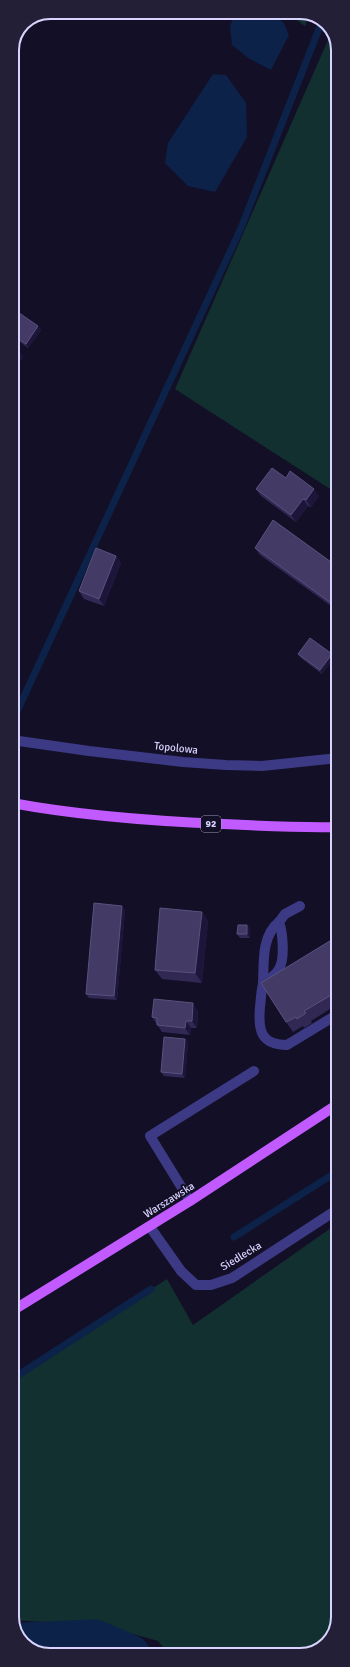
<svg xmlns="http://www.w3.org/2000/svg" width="350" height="1667" font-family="Signika,sans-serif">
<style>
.green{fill:#12302f}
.water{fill:#0c2248}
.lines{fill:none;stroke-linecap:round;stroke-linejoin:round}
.stream{stroke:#0c2248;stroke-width:7}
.river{stroke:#0c2248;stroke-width:41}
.minor{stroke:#3d3a85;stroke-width:10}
.major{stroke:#c25bff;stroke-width:10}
.wall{fill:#312854}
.shaded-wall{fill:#1d163a}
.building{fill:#433a66;stroke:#5a527e}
.labels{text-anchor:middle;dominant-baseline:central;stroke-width:4;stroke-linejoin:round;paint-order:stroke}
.shield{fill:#130f26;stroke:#9e99be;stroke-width:1}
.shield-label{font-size:10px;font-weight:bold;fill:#d9d4ff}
.street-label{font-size:11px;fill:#d9d4ff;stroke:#130f26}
.rim{fill:none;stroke:#d9d4ff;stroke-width:2}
</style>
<rect width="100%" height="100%" fill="#130f26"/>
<g class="green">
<polygon points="285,12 305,12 310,15 305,26"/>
<polygon points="331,33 338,45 338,494 175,389"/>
<polygon points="338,1223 338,1617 329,1642 305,1655 169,1655 158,1641 104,1626 12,1620 12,1379 167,1279 193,1325"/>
<polygon points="102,1653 104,1655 43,1654"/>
</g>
<g class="water">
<polygon points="236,12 269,12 284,23 289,35 271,70 248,58 232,45 230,26"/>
<polygon points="213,74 226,75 246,103 247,137 215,192 188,186 165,163 168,143"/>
</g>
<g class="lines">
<g class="stream">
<polyline points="14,718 241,228 322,21"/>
<polyline points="234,1237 338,1171"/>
<polyline points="12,1379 151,1289"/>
</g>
<polyline class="river" points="23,1643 95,1640 130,1655"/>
<g class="minor">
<polyline points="12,740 89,751 183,762 226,765 262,766 338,758"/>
<path d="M300,906L285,914L279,922C283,933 285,959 279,969C276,975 268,980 263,984C261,992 261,999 260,1007C258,1029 260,1045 287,1045L338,1014"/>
<path d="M263,984C264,964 261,936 279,922"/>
<polyline points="190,1201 150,1136 254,1071"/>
<polyline points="150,1227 181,1271 196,1285 211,1285 232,1278 338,1209"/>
</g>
<g class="major">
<path d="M12,803C81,816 152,821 222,824C261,826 299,828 338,827"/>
<polyline points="12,1311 190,1201 338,1104"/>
</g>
</g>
<g class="wall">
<polygon points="12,308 41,330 28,348 12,336"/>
<polygon points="286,478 319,496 311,507 308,506 296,522 261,496 256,489"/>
<polygon points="255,548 338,567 338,611 260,555"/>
<polygon points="116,556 121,563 104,606 84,599 79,591"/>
<polygon points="298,654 334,658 322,674 301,658"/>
<polygon points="125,910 117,1000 89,998 86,994"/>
<polygon points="202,912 208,921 202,983 162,979 155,970"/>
<polygon points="247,925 250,929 250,938 240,938 237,934"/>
<polygon points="338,936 338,1004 311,1021 312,1023 304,1028 303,1026 293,1032 286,1022"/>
<polygon points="198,1011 197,1028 191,1028 190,1035 162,1032 152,1017"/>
<polygon points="12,1034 17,1044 12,1046"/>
<polygon points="185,1039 188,1043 185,1078 164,1076 161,1072"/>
</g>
<g class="shaded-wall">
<polygon points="38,326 41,330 28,348 26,344"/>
<polygon points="20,353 23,357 12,373 12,365"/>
<polygon points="314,489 319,496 311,507 306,500"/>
<polygon points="303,499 308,506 296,522 291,515"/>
<polygon points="116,556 121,563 104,606 99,599"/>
<polygon points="332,654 334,658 322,674 320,670"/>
<polygon points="122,906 125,910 117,1000 114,996"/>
<polygon points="202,912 208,921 202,983 195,973"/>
<polygon points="247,925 250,929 250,938 247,934"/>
<polygon points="193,1003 198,1011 197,1028 192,1021"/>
<polygon points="186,1021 191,1028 190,1035 185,1028"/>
<polygon points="185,1039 188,1043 185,1078 182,1074"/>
</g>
<g class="building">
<polygon points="12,308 38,326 26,344 12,334"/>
<polygon points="12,347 20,353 12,365"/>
<polygon points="272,468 286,478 290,471 314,489 306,500 303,499 291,515 256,489"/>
<polygon points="273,520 338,567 338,608 255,548"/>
<polygon points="96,548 116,556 99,599 79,591"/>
<polygon points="310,638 332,654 320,670 298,654"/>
<polygon points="94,903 122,906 114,996 86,994"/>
<polygon points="160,908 202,912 195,973 155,970"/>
<polygon points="238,925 247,925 247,934 237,934"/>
<polygon points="338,936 338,991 304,1011 306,1013 297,1019 296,1017 286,1022 261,983"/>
<polygon points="154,999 193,1003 192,1021 186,1021 185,1028 157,1025 157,1018 152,1017"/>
<polygon points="164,1037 185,1039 182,1074 161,1072"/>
</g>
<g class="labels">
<rect class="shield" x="201" y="816" width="20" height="16" rx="3"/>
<g class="shield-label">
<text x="211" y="824">92</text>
</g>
<g class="street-label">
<text transform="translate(176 748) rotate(6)">Topolowa</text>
<text transform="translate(169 1200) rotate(-32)">Warszawska</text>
<text transform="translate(241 1256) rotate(-31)">Siedlecka</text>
</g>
</g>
<path d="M0 0H350V1667H0ZM50 19H300A31 31 0 0 1 331 50V1617A31 31 0 0 1 300 1648H50A31 31 0 0 1 19 1617V50A31 31 0 0 1 50 19Z" fill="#231f37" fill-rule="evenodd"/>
<path class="rim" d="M50 19H300A31 31 0 0 1 331 50V1617A31 31 0 0 1 300 1648H50A31 31 0 0 1 19 1617V50A31 31 0 0 1 50 19Z"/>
</svg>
